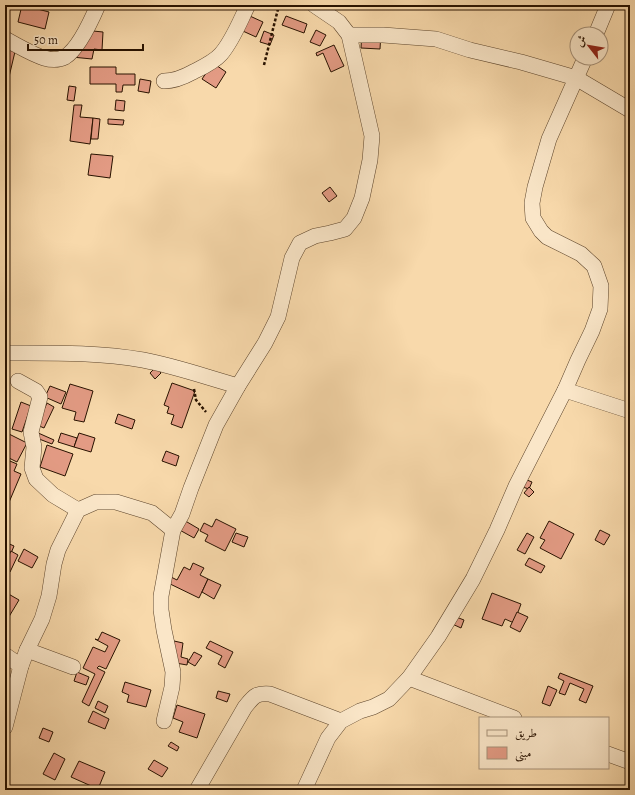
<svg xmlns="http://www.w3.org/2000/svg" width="635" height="795" font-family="Alegreya,Amiri,serif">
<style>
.building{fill:#e39b84;stroke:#281200}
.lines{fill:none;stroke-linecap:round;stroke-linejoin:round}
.street-casing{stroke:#5c442b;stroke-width:16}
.path{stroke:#281200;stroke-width:2.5;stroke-dasharray:3 2;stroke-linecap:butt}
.street{stroke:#fae6c8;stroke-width:15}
</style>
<rect width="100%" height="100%" fill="#f8d9ab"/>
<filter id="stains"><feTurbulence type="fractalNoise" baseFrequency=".005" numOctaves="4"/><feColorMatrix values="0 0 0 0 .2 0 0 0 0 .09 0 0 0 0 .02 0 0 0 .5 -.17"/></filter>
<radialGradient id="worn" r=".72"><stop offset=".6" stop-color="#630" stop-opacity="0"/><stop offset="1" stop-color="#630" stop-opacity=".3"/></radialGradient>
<g class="building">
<polygon points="22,5 49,12 45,29 18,22"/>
<polygon points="241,12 263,22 256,37 234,27"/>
<polygon points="286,16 307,24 304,33 282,25"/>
<polygon points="83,30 103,32 102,50 94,49 92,59 72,57"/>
<polygon points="316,30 326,35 320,46 310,42"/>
<polygon points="264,31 274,35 270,45 260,42"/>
<polygon points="362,31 381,32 380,49 361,48"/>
<polygon points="5,36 18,39 9,77 5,76"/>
<polygon points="334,45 344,66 331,72 323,53 317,56 316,53"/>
<polygon points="213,63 226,72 216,88 202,79"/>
<polygon points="90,67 116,67 116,74 135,74 135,85 123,85 122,92 116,92 116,84 90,84"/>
<polygon points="140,79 151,81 149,93 138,91"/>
<polygon points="69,86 76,87 74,101 67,100"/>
<polygon points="116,100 125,101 124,111 115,110"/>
<polygon points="74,105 82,105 80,117 93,118 90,144 70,141"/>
<polygon points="93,118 100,119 98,139 91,139"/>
<polygon points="108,119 124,120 123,125 108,124"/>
<polygon points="91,154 113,156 110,178 88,175"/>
<polygon points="330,187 337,196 329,202 322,193"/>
<polygon points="156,367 161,373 155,379 150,373"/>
<polygon points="172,383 195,391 182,428 171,424 174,415 167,413 169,407 164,405"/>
<polygon points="70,384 93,391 84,422 74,420 76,412 62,408"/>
<polygon points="50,386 66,392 61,404 45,397"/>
<polygon points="21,402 31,406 22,432 12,429"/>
<polygon points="47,403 54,407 44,428 37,425"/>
<polygon points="118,414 135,420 132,429 115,423"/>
<polygon points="5,432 27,443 17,462 5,456 8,451 5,449 7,443 5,442"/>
<polygon points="36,432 54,440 52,444 34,437"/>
<polygon points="61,433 77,438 74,447 58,442"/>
<polygon points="79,433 95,438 91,452 74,447"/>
<polygon points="47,445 73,454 65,476 40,467"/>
<polygon points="166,451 179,456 176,466 162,461"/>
<polygon points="5,459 17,464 14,471 21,474 7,507 5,506"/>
<polygon points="522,478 532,482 529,489 519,486"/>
<polygon points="529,487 534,492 529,497 524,493"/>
<polygon points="182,519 199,529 194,538 176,528"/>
<polygon points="216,519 236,529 225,551 205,541 208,535 200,531 204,523 212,527"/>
<polygon points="549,521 574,534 561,559 540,548 545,540 540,538"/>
<polygon points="600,530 610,535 604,545 595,540"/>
<polygon points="236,533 248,537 244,547 232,542"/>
<polygon points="527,533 534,537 525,554 517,550"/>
<polygon points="5,542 14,546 7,563 5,562"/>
<polygon points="24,549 38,557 32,568 18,561"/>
<polygon points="11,551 18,555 10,572 5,569 5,563"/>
<polygon points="529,558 545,566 541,573 525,565"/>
<polygon points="193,563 204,568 200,575 208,579 199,598 164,581 167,575 177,580 184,567 190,570"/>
<polygon points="208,579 221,585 214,599 202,592"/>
<polygon points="5,592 19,600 7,620 5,620"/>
<polygon points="492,593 521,604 514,623 505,619 502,626 482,619"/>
<polygon points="517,612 528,617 520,632 510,627"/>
<polygon points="451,615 464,620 461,628 448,622"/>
<polygon points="102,632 120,640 106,669 99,666 97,668 105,672 89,706 82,702 95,674 83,668 93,647 105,652 108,646 95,639 98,640"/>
<polygon points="174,641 183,643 181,657 188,659 187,665 170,662"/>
<polygon points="210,641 233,652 225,668 218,664 222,656 206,648"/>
<polygon points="194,652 202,656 195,666 188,662"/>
<polygon points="77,672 89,677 86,685 74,681"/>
<polygon points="560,673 593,686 586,703 579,700 584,689 570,683 565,695 559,693 564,681 558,678"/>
<polygon points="125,682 151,690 146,707 127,702 129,695 122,692"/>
<polygon points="548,686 557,690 550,706 542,703"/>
<polygon points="218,691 230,694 227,702 216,698"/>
<polygon points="98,701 108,706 105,713 95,708"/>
<polygon points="177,705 205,714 197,738 179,732 183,722 173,718"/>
<polygon points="93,711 109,719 105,729 88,722"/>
<polygon points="43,728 53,732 49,742 39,738"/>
<polygon points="171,742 179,747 177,751 168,746"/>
<polygon points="54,753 65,759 55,780 43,774"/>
<polygon points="154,760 168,768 162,777 148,769"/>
<polygon points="79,761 105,772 98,789 71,777"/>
</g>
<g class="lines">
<defs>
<g id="street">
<polyline points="596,34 608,5"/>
<polyline points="349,35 383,35 436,39 470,50 521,62 576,78 630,110"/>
<path d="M5,39C17,45 31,54 44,58C51,60 59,60 65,57C78,49 92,19 98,5"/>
<path d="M164,81C174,81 184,77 193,72C203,67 214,62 221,54C233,40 240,21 248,5"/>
<path d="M5,353C51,353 98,352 143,360C175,366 206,377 238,386"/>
<polyline points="18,381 36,391 40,397 31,432 34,447 32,468 36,479 53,495 78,510"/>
<polyline points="565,390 630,411"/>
<polyline points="27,650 73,667"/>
<polyline points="5,655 21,666"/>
<polyline points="409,678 514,718"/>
<polyline points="164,721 172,687 173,672 164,630 161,610 161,596 173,530 182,514 191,488 216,425 238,386 265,343 278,317 292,258 300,243 315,236 330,233 345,229 354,218 362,198 370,160 372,136 349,35 339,22 314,5"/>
<polyline points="5,727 21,666 27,650 42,619 49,596 54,564 58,550 78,510 96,502 116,502 152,513 173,530"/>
<polyline points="608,754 630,762"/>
<path d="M197,790L245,707C254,696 255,693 270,694L341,721"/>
<polyline points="304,790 328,738 341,721 360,711 373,707 389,699 409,678 438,637 473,579 497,530 516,486 565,390 578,360 592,331 600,309 601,286 594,266 581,254 547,237 541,231 533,218 532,203 535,187 549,139 585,58"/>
</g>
</defs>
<use href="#street" class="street-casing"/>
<g class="path">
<polyline points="264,65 279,5"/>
<polyline points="194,389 196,400 206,412"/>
</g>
<use href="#street" class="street"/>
</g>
<rect width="635" height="795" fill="none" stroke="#f8d9ab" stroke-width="20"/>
<rect x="6" y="6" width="623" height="783" fill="none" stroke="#281200" stroke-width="2"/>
<rect x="10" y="10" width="615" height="775" fill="none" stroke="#281200"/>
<rect x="479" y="717" width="130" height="52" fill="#fae6c8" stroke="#a69178"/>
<rect x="487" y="730" width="20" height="6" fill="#fae6c8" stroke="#a69178"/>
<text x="515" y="737" font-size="12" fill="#281200">طريق</text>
<rect x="487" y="747" width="20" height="12" fill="#e39b84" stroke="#a69178"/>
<text x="515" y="757" font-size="12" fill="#281200">مبنى</text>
<g transform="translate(589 46) rotate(301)"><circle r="19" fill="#fae6c8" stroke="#a69178"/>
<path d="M0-3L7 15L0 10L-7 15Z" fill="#8f2418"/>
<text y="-6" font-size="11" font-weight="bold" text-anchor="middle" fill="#281200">ش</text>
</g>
<path d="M28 44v6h115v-6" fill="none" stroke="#281200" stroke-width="2"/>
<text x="34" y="44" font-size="12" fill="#281200" stroke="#fae6c8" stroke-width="3" paint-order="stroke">50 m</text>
<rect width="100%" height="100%" filter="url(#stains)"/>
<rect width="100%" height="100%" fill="url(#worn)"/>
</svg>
